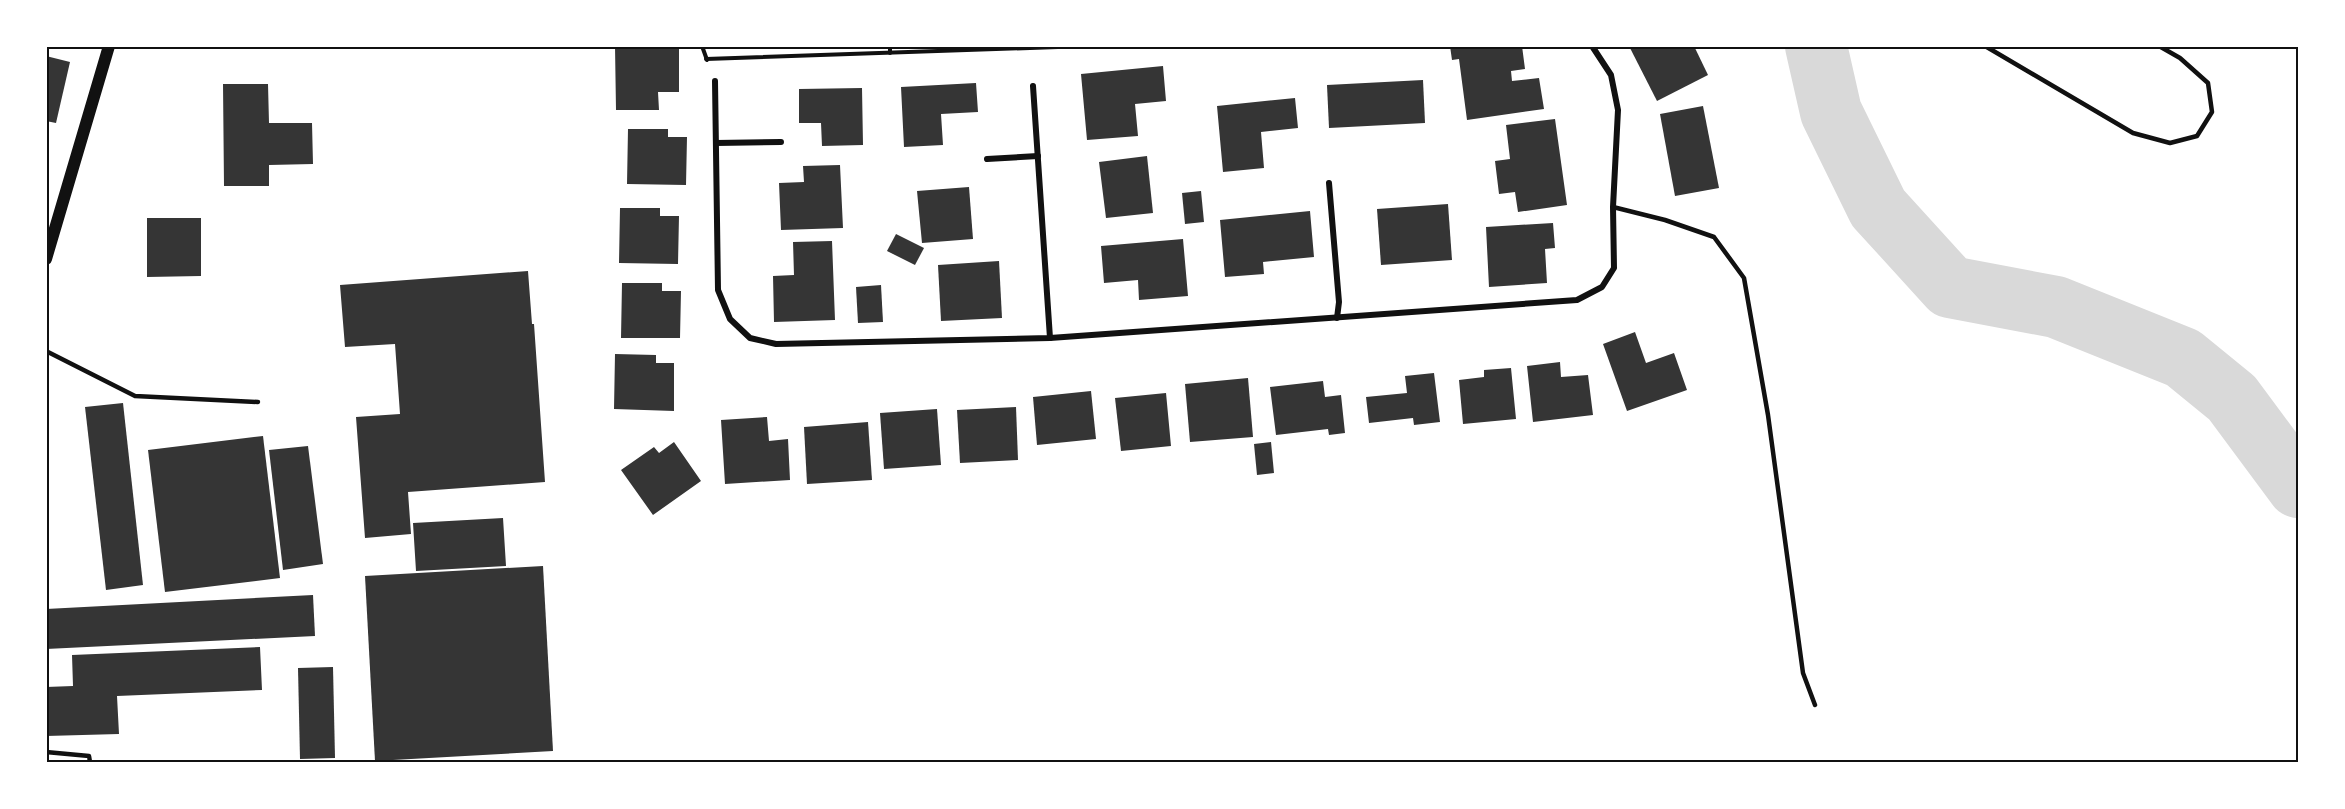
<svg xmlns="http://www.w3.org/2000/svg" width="2345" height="809" font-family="Helvetica,sans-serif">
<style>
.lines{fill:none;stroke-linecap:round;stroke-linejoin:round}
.river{stroke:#d9d9d9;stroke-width:62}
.building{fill:#353535}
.path{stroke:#111;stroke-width:4}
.service{stroke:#111;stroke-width:4.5}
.minor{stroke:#111;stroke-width:6}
.secondary{stroke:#111;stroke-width:12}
.neatline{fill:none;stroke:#111;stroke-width:2}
</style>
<rect width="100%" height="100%" fill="#fff"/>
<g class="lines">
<polyline class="river" points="1816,46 1831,112 1878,208 1950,287 2056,307 2183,358 2232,398 2298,487"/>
</g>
<g class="building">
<polygon points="615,46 679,46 679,92 658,92 659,110 616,110"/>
<polygon points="1450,46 1522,46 1525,69 1511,71 1512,81 1539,78 1544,109 1467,120 1459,59 1452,60"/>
<polygon points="1629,46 1694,46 1708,75 1657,101"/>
<polygon points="46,56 70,62 56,123 46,121"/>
<polygon points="1163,66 1166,101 1135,104 1138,136 1087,140 1081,74"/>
<polygon points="1423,80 1425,123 1329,128 1327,85"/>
<polygon points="976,83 978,112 941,114 943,145 904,147 901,87"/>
<polygon points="223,84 268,84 269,123 312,123 313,164 269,165 269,186 224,186"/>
<polygon points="862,88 863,145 822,146 821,123 799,123 799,89"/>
<polygon points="1295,98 1298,128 1261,132 1264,168 1223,172 1217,106"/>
<polygon points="1703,106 1719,188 1675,196 1660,114"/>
<polygon points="1555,119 1567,205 1518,212 1515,192 1499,194 1495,161 1510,159 1506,125"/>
<polygon points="628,129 668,129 668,137 687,137 686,185 627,184"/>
<polygon points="1147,156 1153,213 1106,218 1099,162"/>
<polygon points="840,165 843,228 781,230 779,183 804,182 803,166"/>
<polygon points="969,187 973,239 922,243 917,191"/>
<polygon points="1201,191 1204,222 1185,224 1182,193"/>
<polygon points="1448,204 1452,260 1381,265 1377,209"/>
<polygon points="620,208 660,208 660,216 679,216 678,264 619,263"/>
<polygon points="1310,211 1314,257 1263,262 1264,274 1225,277 1220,220"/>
<polygon points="147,218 201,218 201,276 147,277"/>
<polygon points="1553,223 1555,248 1545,249 1547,283 1489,287 1486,227"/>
<polygon points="896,234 924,248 915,265 887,251"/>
<polygon points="1183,239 1188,296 1139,300 1138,280 1104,283 1101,246"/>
<polygon points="832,241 835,320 774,322 773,276 794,275 793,242"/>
<polygon points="999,261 1002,318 941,321 938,265"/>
<polygon points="528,271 532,324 534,324 545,482 408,492 411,534 365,538 356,417 400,414 395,344 345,347 340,285"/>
<polygon points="622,283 662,283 662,291 681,291 680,338 621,338"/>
<polygon points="881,285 883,322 858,323 856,287"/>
<polygon points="1635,332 1646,363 1674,353 1687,390 1627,411 1603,344"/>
<polygon points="615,354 656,355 656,363 674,363 674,411 614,409"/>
<polygon points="1560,362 1561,377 1588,375 1593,415 1533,422 1527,366"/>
<polygon points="1511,368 1516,419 1463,424 1459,380 1484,377 1484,370"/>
<polygon points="1434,373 1440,422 1414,425 1413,418 1369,423 1366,397 1407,393 1405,376"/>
<polygon points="1248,378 1253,437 1190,442 1185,384"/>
<polygon points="1323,381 1325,397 1341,395 1345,433 1329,435 1328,429 1276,435 1270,387"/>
<polygon points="1091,391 1096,439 1037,445 1033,397"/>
<polygon points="1166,393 1171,446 1121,451 1115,398"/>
<polygon points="123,403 143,585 106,590 85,407"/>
<polygon points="1016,407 1018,460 960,463 957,410"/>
<polygon points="937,409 941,465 884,469 880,413"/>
<polygon points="767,417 769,441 788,439 790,480 725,484 721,420"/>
<polygon points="868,422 872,480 807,484 804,427"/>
<polygon points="263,436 280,578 165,592 148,450"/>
<polygon points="674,442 701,481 653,515 621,470 654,447 659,453"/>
<polygon points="1271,442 1274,473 1257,475 1254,444"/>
<polygon points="308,446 323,564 283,570 269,450"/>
<polygon points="503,518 506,566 416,571 413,523"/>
<polygon points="543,566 553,751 375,761 365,576"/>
<polygon points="313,595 315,636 46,649 46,609"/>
<polygon points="260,647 262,690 117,696 119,734 46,736 46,687 73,686 72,655"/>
<polygon points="333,667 335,758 300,759 298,668"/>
</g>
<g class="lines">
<g class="path">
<polyline points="702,46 707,60"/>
<polyline points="890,53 890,46"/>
<polyline points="706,59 1086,46"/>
</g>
<g class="service">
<polyline points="1985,46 2133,133 2170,143 2197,136 2212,112 2208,83 2180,58 2159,46"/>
<polyline points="1613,207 1665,220 1714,237 1744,278 1768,415 1803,673 1815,705"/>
<polyline points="46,351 135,396 258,402"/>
<polyline points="46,752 89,756 90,762"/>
</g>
<g class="minor">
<polyline points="715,81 718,290 730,319 750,338 776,344 1050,338 1577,300 1602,287 1614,268 1613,207 1618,110 1611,75 1592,46"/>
<polyline points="1033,86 1050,338"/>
<polyline points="716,143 781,142"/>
<polyline points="987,159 1038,156"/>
<polyline points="1329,183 1339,302 1337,318"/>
</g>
<polyline class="secondary" points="46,259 109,46"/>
</g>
<rect width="2345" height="809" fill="none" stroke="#ffffff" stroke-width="96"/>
<rect x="48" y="48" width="2249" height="713" class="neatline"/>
</svg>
